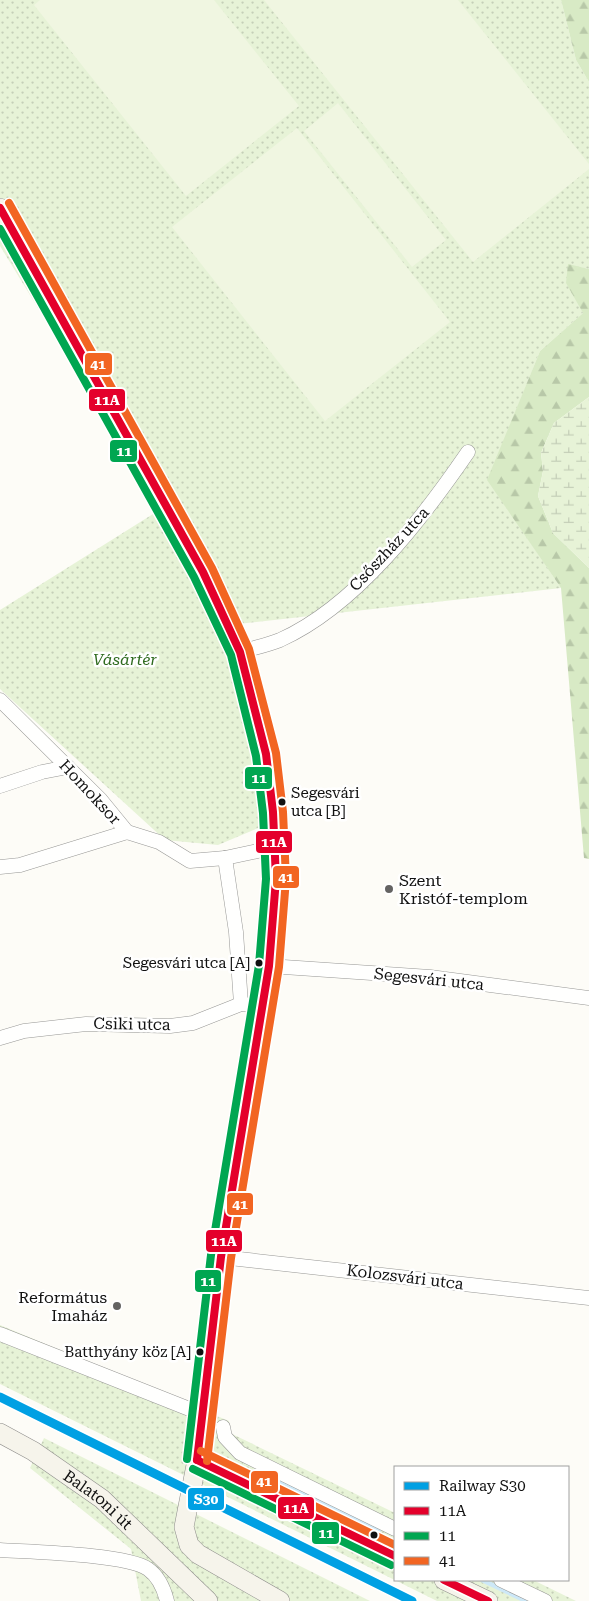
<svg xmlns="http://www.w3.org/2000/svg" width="589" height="1601" font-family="'Roboto Serif',serif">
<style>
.green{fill:url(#green-dots)}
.forest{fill:url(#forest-firs)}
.wetland{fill:url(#wetland-marsh)}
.pitch{fill:#f0f6e1}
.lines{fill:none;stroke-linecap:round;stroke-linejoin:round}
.stream{stroke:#cde8f7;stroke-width:4.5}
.street-casing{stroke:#979795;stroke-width:15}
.secondary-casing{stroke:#8e8d8b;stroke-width:20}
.street{stroke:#fffffe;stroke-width:14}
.secondary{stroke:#f6f4eb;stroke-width:19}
.bus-1-casing{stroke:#fff;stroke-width:11}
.bus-2-casing{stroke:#fff;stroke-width:11}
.bus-3-casing{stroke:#fff;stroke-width:11}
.bus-1{stroke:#e4002b;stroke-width:8}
.bus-2{stroke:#00a651;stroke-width:8}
.bus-3{stroke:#f26522;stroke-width:8}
.rail-1-casing{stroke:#fff;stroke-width:12}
.rail-1{stroke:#00a0e3;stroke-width:9}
.bus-dot{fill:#111;stroke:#fff;stroke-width:2}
.poi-dot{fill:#646362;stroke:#fff;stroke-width:2}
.labels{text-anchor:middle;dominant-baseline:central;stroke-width:5;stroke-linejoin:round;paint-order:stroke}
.bus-label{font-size:15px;fill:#111;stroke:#fff;text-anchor:end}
.street-label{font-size:16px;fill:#111;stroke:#fff}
.park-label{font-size:16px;font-style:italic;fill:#2f6b1f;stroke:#fff}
.poi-label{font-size:16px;fill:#111;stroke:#fff;text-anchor:start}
.line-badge{stroke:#fff;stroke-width:2}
.badge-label{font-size:14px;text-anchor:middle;font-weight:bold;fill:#fff}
</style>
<defs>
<pattern id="green-dots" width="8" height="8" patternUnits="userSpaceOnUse" patternTransform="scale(1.25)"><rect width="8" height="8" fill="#e7f3d7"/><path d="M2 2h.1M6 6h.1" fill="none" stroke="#c5cfb8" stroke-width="1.8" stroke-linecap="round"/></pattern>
<pattern id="forest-firs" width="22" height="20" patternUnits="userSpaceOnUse" patternTransform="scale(1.25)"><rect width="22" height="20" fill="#d8eac5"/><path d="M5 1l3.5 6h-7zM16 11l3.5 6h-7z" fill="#b8c8a8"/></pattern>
<pattern id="wetland-marsh" width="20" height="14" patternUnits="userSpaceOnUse" patternTransform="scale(1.25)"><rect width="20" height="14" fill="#e7f3d7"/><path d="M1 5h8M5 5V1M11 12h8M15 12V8" fill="none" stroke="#c5cfb8"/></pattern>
</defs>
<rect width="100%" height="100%" fill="#fdfcf7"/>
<g class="green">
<polygon points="0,0 561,0 576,60 589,82 589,269 568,265 583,313 540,351 488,480 561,588 229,625 277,820 218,845 165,840 0,689 0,610 161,509 0,246"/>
<polygon points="0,1325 229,1421 230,1433 395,1513 395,1580 533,1580 576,1601 437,1601 0,1384"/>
<polygon points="44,1438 370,1601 141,1601 131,1549 30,1468"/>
</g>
<g class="forest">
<polygon points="561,0 589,0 589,82 576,60"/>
<polygon points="568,264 589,269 589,397 554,423 541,453 543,471 538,496 553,533 589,568 589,859 584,858 561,588 487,480 540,351 583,313 566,283"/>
</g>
<polygon class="wetland" points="589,397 589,568 553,533 538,496 543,471 541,453 554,423"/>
<g class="pitch">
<polygon points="40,0 214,0 299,106 186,196 34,5"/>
<polygon points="264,0 458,0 589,164 589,169 473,262"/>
<polygon points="338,103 446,240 412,267 304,131"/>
<polygon points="297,128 450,322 325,421 172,227"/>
</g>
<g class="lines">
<g class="stream">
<polyline points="266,1475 379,1530"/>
<polyline points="482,1580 526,1601"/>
</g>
<defs>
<g id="street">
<path d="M240,652C253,648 268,645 280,640C356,606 422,519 468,452"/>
<polyline points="0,700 100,799 127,832 159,842 190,861 225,858 276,847"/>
<polyline points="0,786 42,772 68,767"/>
<polyline points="225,858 236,932 241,1004"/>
<polyline points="0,867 20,865 127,832"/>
<polyline points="269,966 430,977 589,998"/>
<polyline points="0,1038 24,1031 86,1024 170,1026 193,1023 241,1004 262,1006"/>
<polyline points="221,1257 589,1298"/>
<polyline points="0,1334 202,1414"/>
<polyline points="223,1427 225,1437 240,1453 395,1529"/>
<path d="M0,1550C30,1552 126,1554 148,1569C158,1576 164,1589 167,1601"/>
<polyline points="501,1580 545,1601"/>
</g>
<g id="secondary">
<polyline points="0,208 203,572 240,652 266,754 273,812 276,879 269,966 233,1177 221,1257 197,1460 184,1527 189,1545 198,1554 280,1601"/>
<path id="s1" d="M0,1433L33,1451L102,1499L208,1601"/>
<polyline points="197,1460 395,1556"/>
<polyline points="444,1580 488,1601"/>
</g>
</defs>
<use href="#street" class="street-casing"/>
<use href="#secondary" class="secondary-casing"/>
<use href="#street" class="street"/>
<use href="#secondary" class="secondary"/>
<defs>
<g id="bus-1">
<polyline points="0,208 203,572 240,652 266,754 273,812 276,879 269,966 221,1257 197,1460"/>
<polyline points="197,1460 395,1556"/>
<polyline points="444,1580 488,1601"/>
</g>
<g id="bus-2">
<polyline points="0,229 194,577 231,655 256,756 263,813 266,879 259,965 211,1255 187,1459"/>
<polyline points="193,1469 391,1565"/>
</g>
<g id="bus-3">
<polyline points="9,203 212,568 249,649 276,753 283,812 286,879 279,967 231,1258 207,1461"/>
<polyline points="201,1451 395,1545"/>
</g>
</defs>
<use href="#bus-1" class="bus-1-casing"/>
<use href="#bus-2" class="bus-2-casing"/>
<use href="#bus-3" class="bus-3-casing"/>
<use href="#bus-1" class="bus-1"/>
<use href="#bus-2" class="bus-2"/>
<use href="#bus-3" class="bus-3"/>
<defs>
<polyline id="rail-1" points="0,1397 412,1601"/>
</defs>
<use href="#rail-1" class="rail-1-casing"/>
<use href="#rail-1" class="rail-1"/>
</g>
<g class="bus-dot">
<circle cx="282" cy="802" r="4.5"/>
<circle cx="259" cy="963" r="4.5"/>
<circle cx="200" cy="1352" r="4.5"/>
<circle cx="374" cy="1535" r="4.5"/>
</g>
<g class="poi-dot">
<circle cx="389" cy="889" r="5"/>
<circle cx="117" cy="1306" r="5"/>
</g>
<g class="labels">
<g class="bus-label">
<text x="291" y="793" text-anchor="start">Segesvári<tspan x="291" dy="18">utca [B]</tspan></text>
<text x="250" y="963">Segesvári utca [A]</text>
<text x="191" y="1352">Batthyány köz [A]</text>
</g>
<g class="street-label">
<text transform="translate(389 549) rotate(-47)">Csőszház utca</text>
<text transform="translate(90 792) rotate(47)">Homoksor</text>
<text transform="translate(429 979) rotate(6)">Segesvári utca</text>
<text transform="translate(132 1024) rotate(1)">Csiki utca</text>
<text transform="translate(405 1277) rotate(7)">Kolozsvári utca</text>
<text stroke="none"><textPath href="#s1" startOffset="119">Balatoni út</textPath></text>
</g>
<g class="park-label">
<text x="125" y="659">Vásártér</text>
</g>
<g class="poi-label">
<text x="399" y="880">Szent<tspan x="399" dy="18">Kristóf-templom</tspan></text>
<text x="107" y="1297" text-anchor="end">Református<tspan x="107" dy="18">Imaház</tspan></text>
</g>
</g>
<g class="line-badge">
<rect x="84" y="352" width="29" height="24" rx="5" fill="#f26522"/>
<rect x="88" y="388" width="38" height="24" rx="5" fill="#e4002b"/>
<rect x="109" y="439" width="29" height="24" rx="5" fill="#00a651"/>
<rect x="244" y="766" width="29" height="24" rx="5" fill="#00a651"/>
<rect x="255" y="830" width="38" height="24" rx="5" fill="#e4002b"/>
<rect x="272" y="865" width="28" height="24" rx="5" fill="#f26522"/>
<rect x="226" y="1192" width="28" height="24" rx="5" fill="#f26522"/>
<rect x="205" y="1229" width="38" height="24" rx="5" fill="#e4002b"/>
<rect x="194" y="1269" width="28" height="24" rx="5" fill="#00a651"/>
<rect x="250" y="1470" width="29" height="24" rx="5" fill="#f26522"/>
<rect x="187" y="1487" width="38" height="24" rx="5" fill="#00a0e3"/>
<rect x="277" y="1496" width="38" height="24" rx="5" fill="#e4002b"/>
<rect x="311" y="1521" width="29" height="24" rx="5" fill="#00a651"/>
</g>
<g class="badge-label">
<text x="98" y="369">41</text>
<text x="107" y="405">11A</text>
<text x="124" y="456">11</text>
<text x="259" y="783">11</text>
<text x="274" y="847">11A</text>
<text x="286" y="882">41</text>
<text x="240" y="1209">41</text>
<text x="224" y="1246">11A</text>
<text x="208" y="1286">11</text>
<text x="264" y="1486">41</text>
<text x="206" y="1504">S30</text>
<text x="296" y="1513">11A</text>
<text x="326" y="1538">11</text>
</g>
<rect x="394" y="1466" width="175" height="115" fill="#ffffff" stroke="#a0a0a0"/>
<rect x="404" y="1482" width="25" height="8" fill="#00a0e3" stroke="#a0a0a0"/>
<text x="439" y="1491" font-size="15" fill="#111111">Railway S30</text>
<rect x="404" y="1507" width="25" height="8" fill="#e4002b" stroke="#a0a0a0"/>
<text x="439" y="1516" font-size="15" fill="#111111">11A</text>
<rect x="404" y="1532" width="25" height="8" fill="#00a651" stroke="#a0a0a0"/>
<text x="439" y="1541" font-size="15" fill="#111111">11</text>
<rect x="404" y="1557" width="25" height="8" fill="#f26522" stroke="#a0a0a0"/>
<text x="439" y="1566" font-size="15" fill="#111111">41</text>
</svg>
